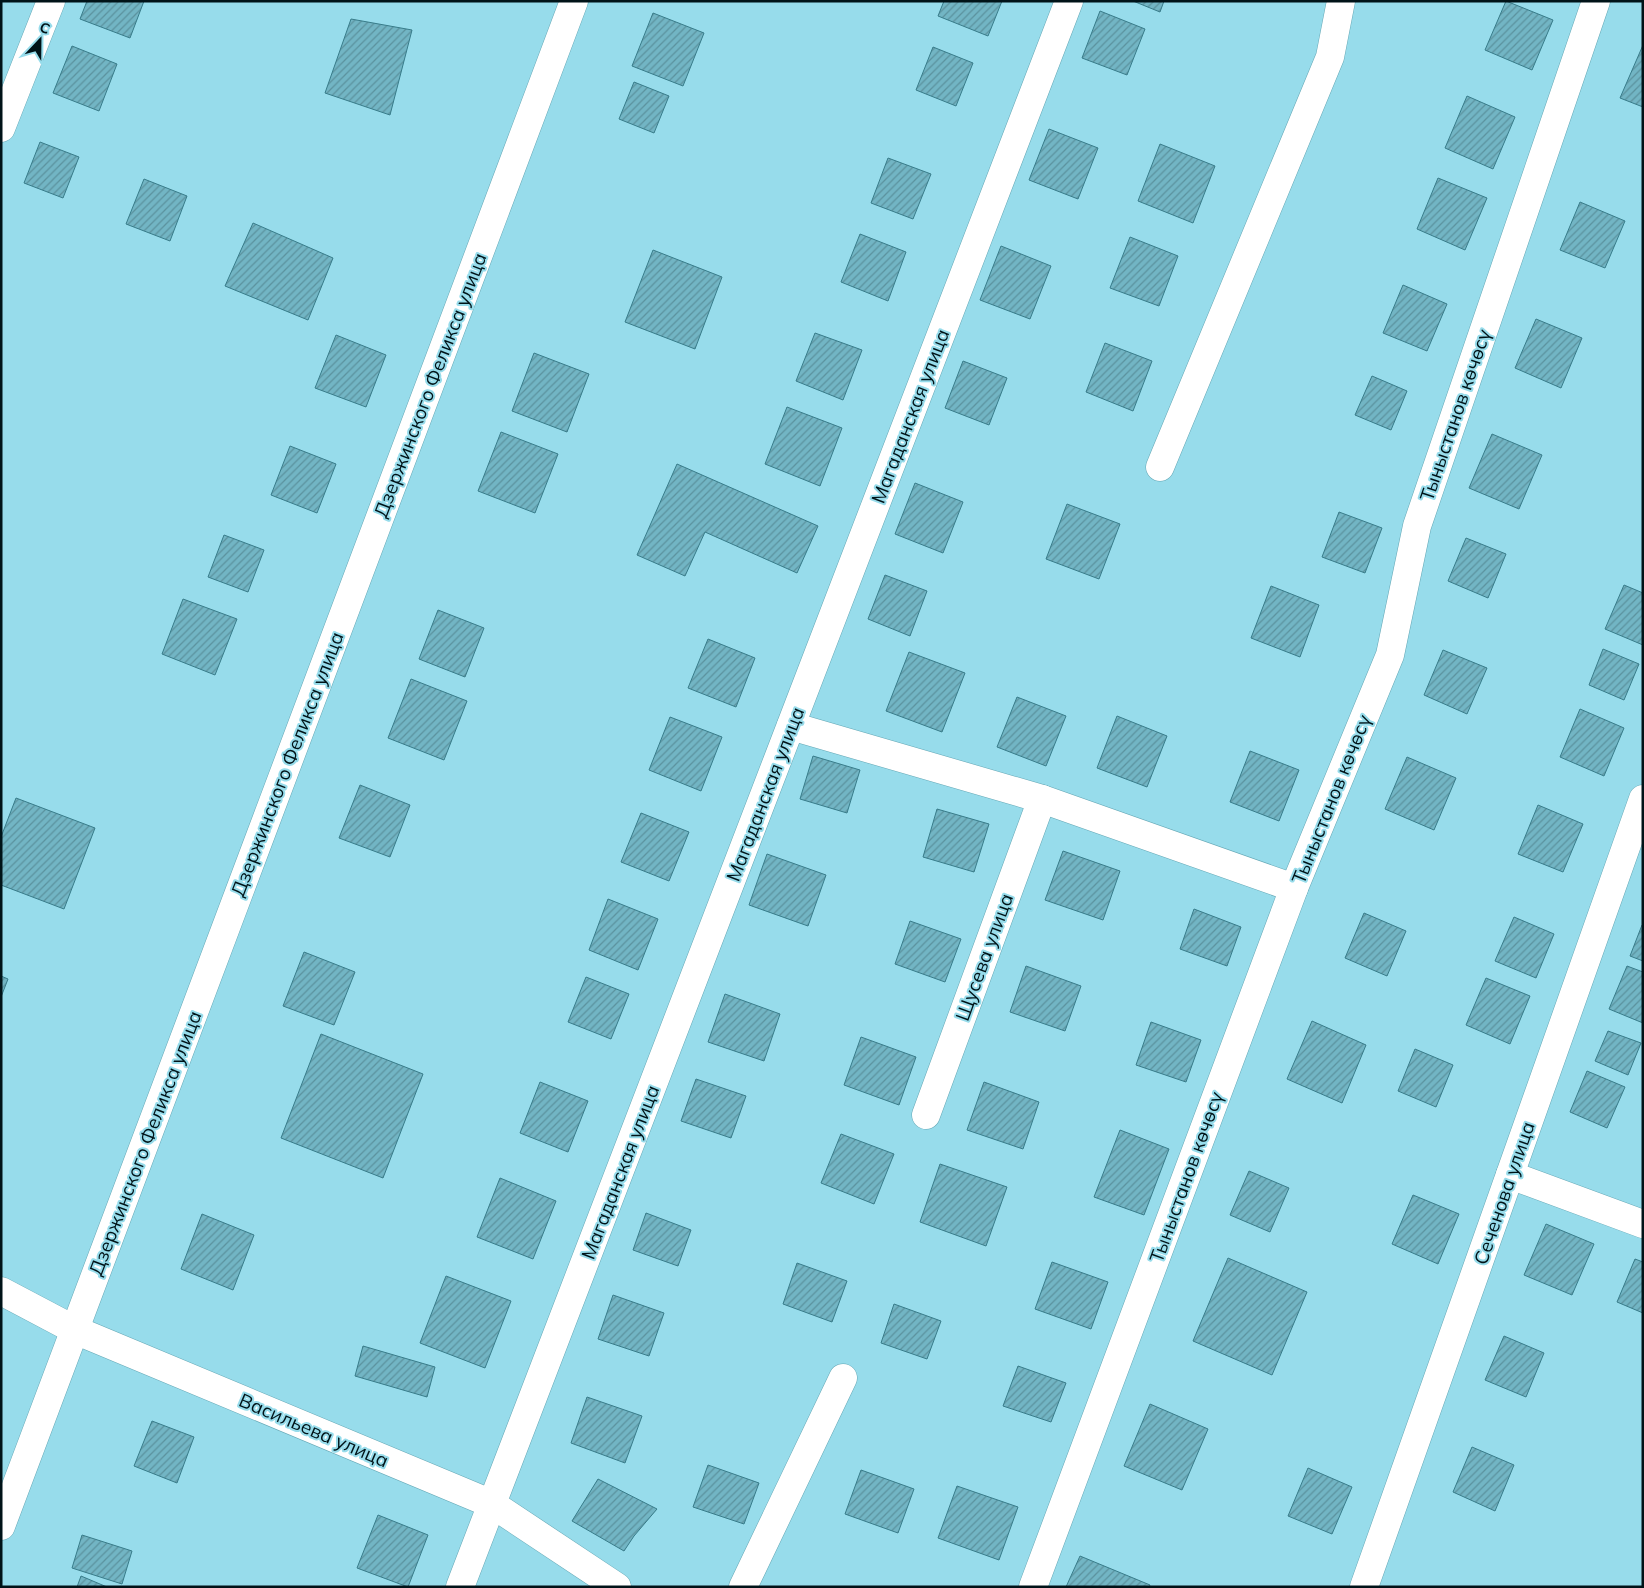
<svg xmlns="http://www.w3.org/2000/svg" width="1644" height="1588" font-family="Mulish,sans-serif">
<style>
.building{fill:url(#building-hatch);stroke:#387c8a}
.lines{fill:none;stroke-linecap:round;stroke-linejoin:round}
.minor-casing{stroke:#64a7b5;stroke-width:29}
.minor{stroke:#fff;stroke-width:28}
.labels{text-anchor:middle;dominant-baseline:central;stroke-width:4;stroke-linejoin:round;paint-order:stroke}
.street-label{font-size:19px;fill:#001318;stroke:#97dceb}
</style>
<defs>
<pattern id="building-hatch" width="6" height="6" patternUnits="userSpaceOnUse" patternTransform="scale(1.25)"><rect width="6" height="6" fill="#72b5c4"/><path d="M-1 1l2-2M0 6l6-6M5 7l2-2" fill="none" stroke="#5b929e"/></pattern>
</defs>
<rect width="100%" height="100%" fill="#97dceb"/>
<g class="building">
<polygon points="87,1 144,1 130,38 80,19"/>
<polygon points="944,1 1002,1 988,36 938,16"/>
<polygon points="1133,1 1164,1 1160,12"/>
<polygon points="1506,1 1553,20 1532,70 1485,50"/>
<polygon points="1100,11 1145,29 1127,75 1082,58"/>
<polygon points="653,13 704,33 683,86 632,66"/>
<polygon points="351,19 412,30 390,115 325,93"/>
<polygon points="1643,45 1643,107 1620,98"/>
<polygon points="72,46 117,64 99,111 53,93"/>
<polygon points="933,47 973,63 956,106 916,90"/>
<polygon points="634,82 669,96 654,133 619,119"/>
<polygon points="1467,96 1515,117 1493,169 1445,148"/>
<polygon points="1049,129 1098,148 1078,199 1029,180"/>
<polygon points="40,142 79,157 63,198 24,183"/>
<polygon points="1160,144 1215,166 1193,223 1138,201"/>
<polygon points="888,158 931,174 913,219 871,203"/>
<polygon points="1438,178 1487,198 1465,250 1417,229"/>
<polygon points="144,179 187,196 170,241 126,224"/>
<polygon points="1580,202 1625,221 1605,268 1560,250"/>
<polygon points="253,223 333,258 308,320 225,286"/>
<polygon points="860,234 906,252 888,301 841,282"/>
<polygon points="1130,237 1178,256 1159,306 1110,288"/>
<polygon points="1001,246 1051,266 1030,319 980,300"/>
<polygon points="653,250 722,277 695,349 625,322"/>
<polygon points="1403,285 1447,304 1427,351 1383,333"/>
<polygon points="1536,319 1582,338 1561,388 1515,368"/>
<polygon points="815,333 862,350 843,400 796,381"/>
<polygon points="336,335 386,355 366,407 315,388"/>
<polygon points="1105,343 1152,361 1133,411 1086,392"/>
<polygon points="534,353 589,374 567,432 512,411"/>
<polygon points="963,361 1007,378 989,425 945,408"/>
<polygon points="1372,376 1407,391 1391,430 1355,415"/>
<polygon points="787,407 842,428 820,486 765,464"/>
<polygon points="501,432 558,454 535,513 478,491"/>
<polygon points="1492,434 1542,455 1519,509 1469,488"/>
<polygon points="290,446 336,464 317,513 271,495"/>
<polygon points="677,464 818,526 797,573 705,532 685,576 637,555"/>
<polygon points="915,483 963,502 943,553 895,534"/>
<polygon points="1067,504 1120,524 1099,579 1046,559"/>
<polygon points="1339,512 1382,528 1365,573 1322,557"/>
<polygon points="224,535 264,550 248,592 208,577"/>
<polygon points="1466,538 1506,554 1488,598 1448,581"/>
<polygon points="885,575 927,591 910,636 868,619"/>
<polygon points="1624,585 1643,593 1643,645 1605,629"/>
<polygon points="1271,586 1319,605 1300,657 1251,638"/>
<polygon points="183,599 237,619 215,675 162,654"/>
<polygon points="438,610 484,628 465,677 419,659"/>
<polygon points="708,639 755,658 736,707 688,688"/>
<polygon points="1603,649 1639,664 1624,700 1589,685"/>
<polygon points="1443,650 1487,668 1467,714 1424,695"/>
<polygon points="909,652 965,673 942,732 886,711"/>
<polygon points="411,679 467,701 444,760 388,738"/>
<polygon points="1017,697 1066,716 1046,766 997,747"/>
<polygon points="1580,709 1624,728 1604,776 1560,757"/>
<polygon points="1117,716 1167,736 1147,787 1097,768"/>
<polygon points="670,717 722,737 701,791 649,770"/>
<polygon points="1250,751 1299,770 1279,821 1230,802"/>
<polygon points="813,756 860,770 847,813 800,799"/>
<polygon points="1407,757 1456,778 1434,830 1385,809"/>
<polygon points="360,785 410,805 390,857 339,838"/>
<polygon points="16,798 95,828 64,909 1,885 1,837"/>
<polygon points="1538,805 1583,824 1563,872 1518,854"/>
<polygon points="937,809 989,824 974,872 923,857"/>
<polygon points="641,813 689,832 669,881 621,862"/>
<polygon points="1063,851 1120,871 1103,920 1045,900"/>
<polygon points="767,854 826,875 808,926 749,905"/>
<polygon points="608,899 658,919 638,970 589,950"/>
<polygon points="1194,909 1241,927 1227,966 1180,949"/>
<polygon points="1364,913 1406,931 1387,976 1345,958"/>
<polygon points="1514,917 1554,934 1536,978 1495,961"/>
<polygon points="910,921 961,939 945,982 895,964"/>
<polygon points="1642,925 1643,925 1643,961 1630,956"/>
<polygon points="304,952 355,972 334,1025 283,1006"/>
<polygon points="1026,966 1081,986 1065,1031 1010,1012"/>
<polygon points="1627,966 1643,972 1643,1023 1609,1009"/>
<polygon points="1,976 8,979 1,997"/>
<polygon points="586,977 629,994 611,1039 568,1022"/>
<polygon points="1486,978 1530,996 1510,1044 1466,1025"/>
<polygon points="725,994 780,1014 764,1061 708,1042"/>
<polygon points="1312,1021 1366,1045 1342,1103 1287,1079"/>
<polygon points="1151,1022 1201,1040 1186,1082 1136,1065"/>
<polygon points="1608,1031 1641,1043 1628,1075 1595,1061"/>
<polygon points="321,1034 423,1074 383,1178 281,1138"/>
<polygon points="861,1037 916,1057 899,1105 844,1085"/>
<polygon points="1415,1049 1453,1065 1436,1107 1398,1091"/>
<polygon points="1587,1071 1625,1087 1607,1128 1570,1112"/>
<polygon points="696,1079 746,1096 731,1138 681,1121"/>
<polygon points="540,1082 588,1101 568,1152 520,1133"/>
<polygon points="984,1082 1039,1102 1023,1149 967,1130"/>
<polygon points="1120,1130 1169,1149 1144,1215 1094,1197"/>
<polygon points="841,1134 894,1154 874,1204 821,1183"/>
<polygon points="940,1164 1007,1187 986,1246 920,1222"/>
<polygon points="1249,1171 1289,1188 1270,1232 1230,1215"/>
<polygon points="500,1178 556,1201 533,1259 477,1237"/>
<polygon points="1413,1195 1459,1214 1438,1264 1392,1244"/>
<polygon points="646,1213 691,1230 678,1266 633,1250"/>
<polygon points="202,1214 254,1235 233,1290 181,1269"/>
<polygon points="1546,1224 1594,1244 1572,1295 1524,1275"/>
<polygon points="1228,1258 1307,1292 1272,1375 1193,1341"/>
<polygon points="1635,1259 1643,1262 1643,1313 1617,1302"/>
<polygon points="1052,1262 1108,1282 1091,1329 1035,1309"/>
<polygon points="797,1263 847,1281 832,1322 783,1304"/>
<polygon points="446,1276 511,1301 485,1368 420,1343"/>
<polygon points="613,1295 664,1313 649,1356 598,1339"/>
<polygon points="894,1304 941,1321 927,1359 881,1343"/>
<polygon points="1504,1336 1544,1353 1526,1397 1485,1380"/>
<polygon points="363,1346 435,1367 427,1397 355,1376"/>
<polygon points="1018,1366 1066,1383 1051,1422 1003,1406"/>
<polygon points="587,1397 642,1416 625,1463 571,1443"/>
<polygon points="1150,1404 1208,1429 1182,1490 1124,1466"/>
<polygon points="152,1421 194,1437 177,1483 134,1466"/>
<polygon points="1472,1447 1514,1465 1495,1511 1453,1492"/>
<polygon points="708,1465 759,1483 744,1524 693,1507"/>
<polygon points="1308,1468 1352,1487 1332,1534 1288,1516"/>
<polygon points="861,1470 914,1489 898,1533 845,1514"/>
<polygon points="598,1479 657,1509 634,1536 624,1551 572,1521"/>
<polygon points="957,1486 1018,1507 999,1560 938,1538"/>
<polygon points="378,1515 428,1535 408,1587 357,1568"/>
<polygon points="82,1535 132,1551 122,1584 72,1568"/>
<polygon points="1080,1556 1150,1585 1149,1587 1066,1587"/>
<polygon points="81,1576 107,1587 77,1587"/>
</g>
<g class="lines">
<defs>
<g id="minor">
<polyline points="1,128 51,1"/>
<polyline points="1160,467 1330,57 1341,1"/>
<polyline points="791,726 1042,799 1294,888"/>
<polyline points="926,1115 1042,799"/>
<polyline points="1510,1175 1643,1224"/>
<polyline points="1,1291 75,1330 492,1504 617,1587"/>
<polyline points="1,1526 574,1"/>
<polyline points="460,1587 1069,1"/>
<polyline points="743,1587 843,1378"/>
<polyline points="1033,1587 1294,888 1390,655 1417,526 1596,1"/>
<polyline points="1364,1587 1643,799"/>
</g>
</defs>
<use href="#minor" class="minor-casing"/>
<use href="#minor" class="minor"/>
</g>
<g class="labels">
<g class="street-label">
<text transform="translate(430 385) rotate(-69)">Дзержинского Феликса улица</text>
<text transform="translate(1455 415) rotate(-71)">Тыныстанов көчөсү</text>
<text transform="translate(910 416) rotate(-69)">Магаданская улица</text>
<text transform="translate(287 764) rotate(-69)">Дзержинского Феликса улица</text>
<text transform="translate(765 794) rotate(-69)">Магаданская улица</text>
<text transform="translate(1331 799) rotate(-68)">Тыныстанов көчөсү</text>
<text transform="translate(984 957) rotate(-70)">Щусева улица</text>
<text transform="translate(145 1143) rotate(-69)">Дзержинского Феликса улица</text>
<text transform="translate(620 1172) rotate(-69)">Магаданская улица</text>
<text transform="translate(1186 1177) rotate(-70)">Тыныстанов көчөсү</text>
<text transform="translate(1504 1193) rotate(-71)">Сеченова улица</text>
<text transform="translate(314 1430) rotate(23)">Васильева улица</text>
</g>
</g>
<rect width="1644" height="1588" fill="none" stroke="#001318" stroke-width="5"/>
<g transform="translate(40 40) rotate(22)" stroke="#97dceb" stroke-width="4" paint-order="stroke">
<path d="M0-4L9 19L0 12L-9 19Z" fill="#001318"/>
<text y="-8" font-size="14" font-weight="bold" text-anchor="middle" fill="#001318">С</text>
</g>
</svg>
